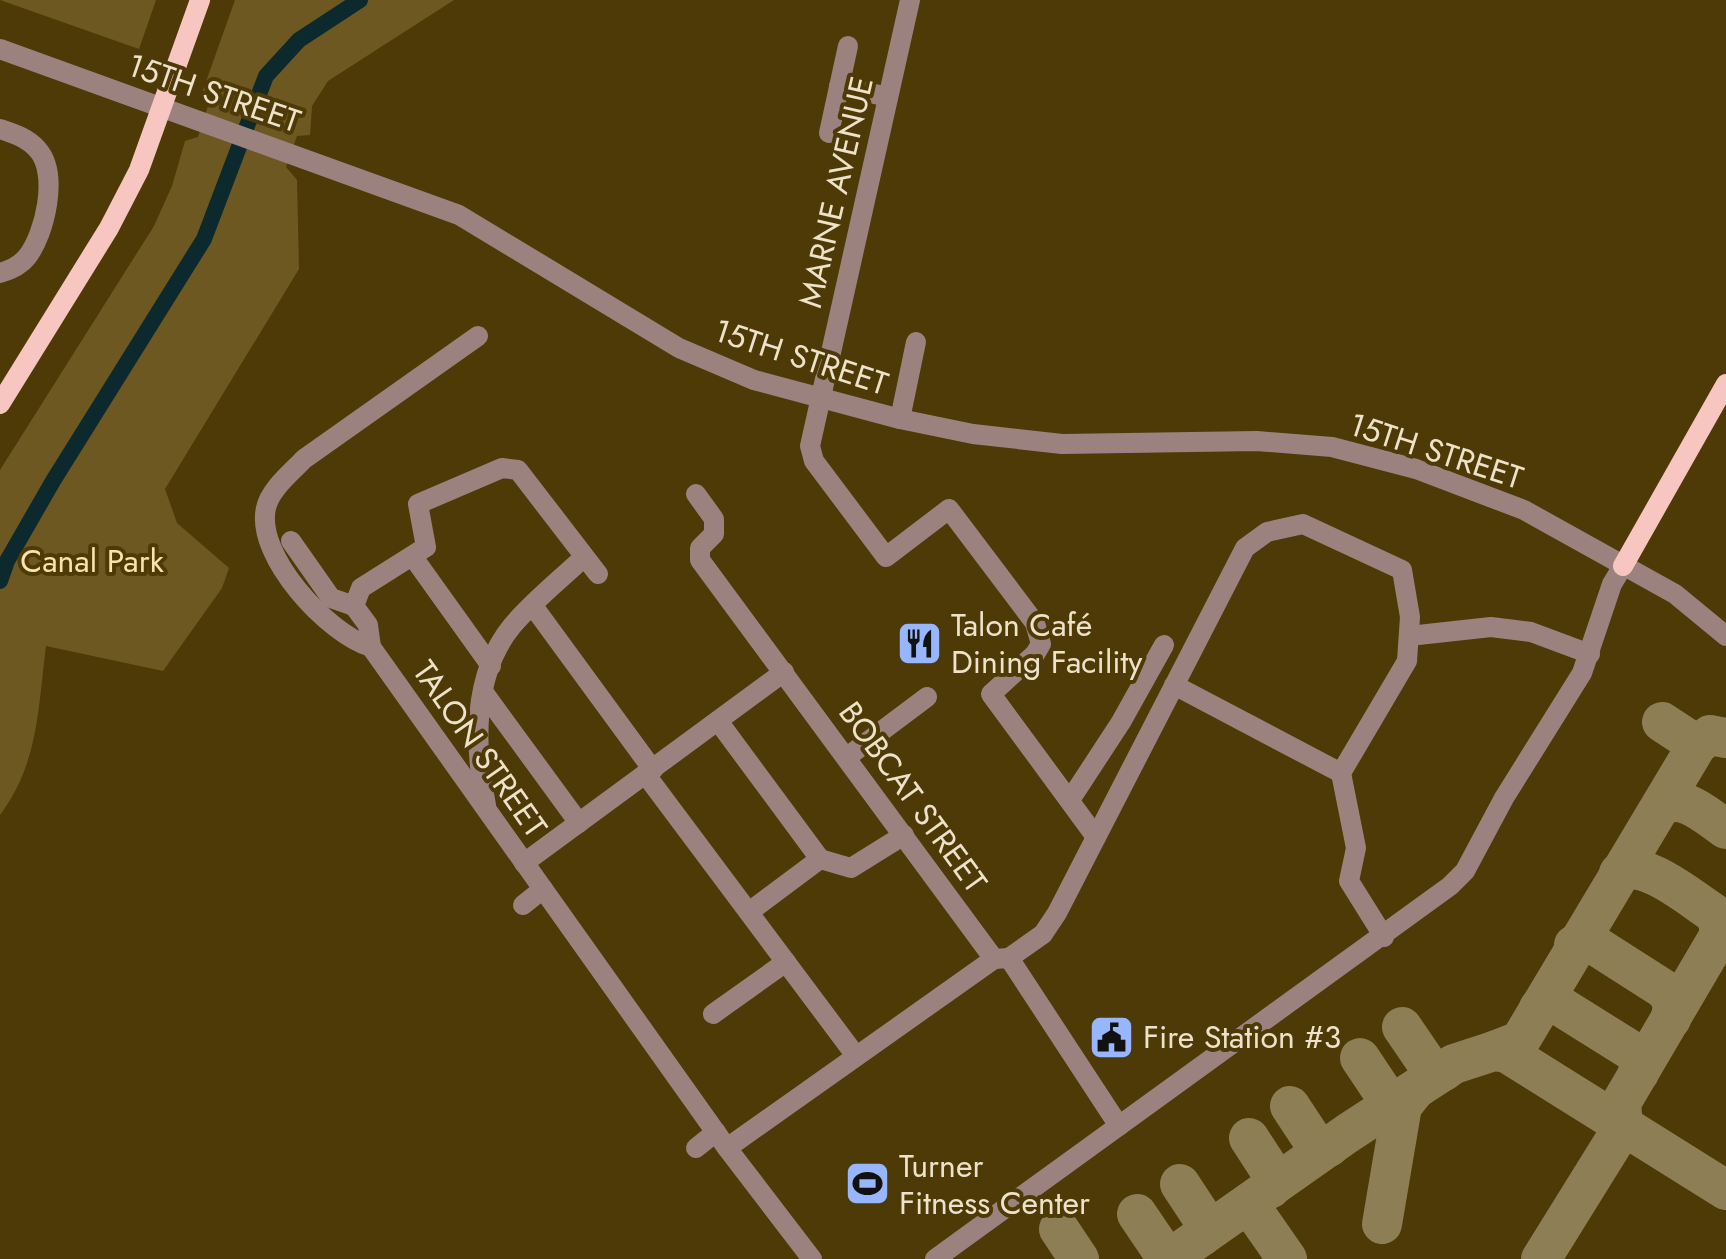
<svg xmlns="http://www.w3.org/2000/svg" width="1726" height="1259" font-family="Jost,sans-serif">
<style>
.green{fill:#6e5821}
.lines{fill:none;stroke-linecap:round;stroke-linejoin:round}
.canal{stroke:#0c2a2e;stroke-width:16}
.taxiway{stroke:#8e7e56;stroke-width:40}
.minor{stroke:#9b827f;stroke-width:20}
.major{stroke:#f8c6c0;stroke-width:20}
.labels{text-anchor:middle;dominant-baseline:central;stroke-width:8;stroke-linejoin:round;paint-order:stroke}
.street-label{font-size:32px;fill:#eee2ca;stroke:#4d3a06}
.park-label{font-size:32px;fill:#f9e2ae;stroke:#4d3a06}
.poi-label{font-size:32px;fill:#eee2ca;stroke:#4d3a06;text-anchor:start}
</style>
<rect width="100%" height="100%" fill="#4d3a06"/>
<g class="green">
<polygon points="0,0 156,0 139,49"/>
<path d="M235,0H454L328,81L312,106L310,135L297,136L286,167L297,180L299,269L165,489L177,523L229,568L222,588L163,671L46,646C38,707 39,763 0,815V470L154,226L172,186L185,141L198,137L208,106L203,90Z"/>
</g>
<g class="lines">
<polyline class="canal" points="0,581 7,561 53,481 204,239 266,76 299,40 360,0"/>
<g class="taxiway">
<polyline points="1662,722 1697,745"/>
<path d="M1661,807C1681,791 1708,817 1726,829"/>
<path d="M1619,873C1642,857 1690,898 1712,912L1719,922V936"/>
<polyline points="1574,945 1593,944 1665,990 1673,1002 1671,1019"/>
<polyline points="1539,1008 1550,1003 1560,1006 1632,1051 1638,1059 1639,1073"/>
<polyline points="1402,1027 1430,1068 1444,1071"/>
<polyline points="1494,1051 1520,1041 1697,745 1710,735 1726,738"/>
<polyline points="1360,1058 1386,1097 1400,1099"/>
<polyline points="1290,1106 1315,1144 1329,1147"/>
<polyline points="1249,1138 1273,1175 1271,1188"/>
<polyline points="1180,1184 1205,1222 1202,1236"/>
<polyline points="1238,1211 1255,1213 1287,1259"/>
<polyline points="1137,1214 1162,1251 1178,1253"/>
<polyline points="1382,1224 1402,1106 1414,1091"/>
<polyline points="1059,1229 1079,1259"/>
<polyline points="1169,1259 1348,1133 1454,1064 1494,1051 1507,1053 1726,1190"/>
<polyline points="1541,1259 1623,1127 1621,1103 1726,924"/>
</g>
<g class="minor">
<polyline points="910,0 810,446 814,461 886,557 949,509 1035,623 1041,644 1035,654 991,694 1096,837"/>
<polyline points="0,49 459,215 679,348 754,380 900,419 973,434 1062,444 1257,441 1332,447 1416,469 1524,510 1675,594 1726,636"/>
<polyline points="839,86 888,97"/>
<path d="M0,129C15,134 28,138 38,150C59,174 45,234 27,257C20,266 10,270 0,273"/>
<polyline points="829,133 848,46"/>
<path d="M478,336L304,459C292,472 270,489 266,508C255,556 328,634 371,647L727,1148L812,1259"/>
<polyline points="900,419 916,342"/>
<polyline points="696,494 714,519 714,534 700,548 700,560 994,959 1009,958 1119,1126"/>
<polyline points="291,541 331,598 354,606"/>
<polyline points="413,557 491,666"/>
<polyline points="533,606 653,770"/>
<polyline points="1409,636 1491,627 1531,632 1590,654"/>
<polyline points="371,647 368,625 354,606 361,588 426,547 418,504 502,468 518,470 598,574"/>
<polyline points="484,693 579,823"/>
<polyline points="718,721 820,859 749,912"/>
<polyline points="847,757 927,697"/>
<polyline points="1341,773 1356,848 1349,881 1384,937"/>
<polyline points="646,775 856,1056"/>
<polyline points="1070,800 1121,722 1164,645"/>
<path d="M486,805C474,747 472,675 512,626C533,601 560,580 584,557"/>
<polyline points="820,859 851,868 904,835"/>
<polyline points="524,863 784,672"/>
<polyline points="523,905 543,889"/>
<polyline points="1009,958 1043,934 1057,913 1245,548 1267,532 1303,524 1402,570 1410,617 1407,661 1341,773 1174,685"/>
<polyline points="713,1014 786,962"/>
<polyline points="696,1148 716,1132"/>
<polyline points="727,1148 994,959"/>
<polyline points="935,1259 1450,886 1465,871 1504,798 1582,673 1612,584 1623,566"/>
</g>
<g class="major">
<polyline points="0,404 109,228 139,170 200,0"/>
<polyline points="1623,566 1726,384"/>
</g>
</g>
<defs>
<symbol id="restaurant-square" viewBox="-11 -11 22 22"><rect x="-9" y="-9" width="18" height="18" rx="4" fill="#97b6fd" stroke="#4d3a06"/><path d="M-5-6h1v4h1v-4h1v4h1v-4h1v5L-1.5 .5V6h-2V.5L-5-1ZM5-6V6H3V1.5H1.5Q1.5-4 5-6Z" fill="#111"/></symbol>
<symbol id="civic-square" viewBox="-11 -11 22 22"><rect x="-9" y="-9" width="18" height="18" rx="4" fill="#97b6fd" stroke="#4d3a06"/><path d="M-.6-6.5H3V-4.5H.6V-3L4-1V1h2V6H-6V1h2V-1L-.6-3ZM-1.2 2.5V6h2.4V2.5Z" fill="#111"/></symbol>
<symbol id="stadium-square" viewBox="-11 -11 22 22"><rect x="-9" y="-9" width="18" height="18" rx="4" fill="#97b6fd" stroke="#4d3a06"/><path d="M0-5a6.5 5 0 1 0 0 10a6.5 5 0 1 0 0-10ZM-3.5-1.8h7v3.6h-7Z" fill="#111"/></symbol>
</defs>
<g fill-rule="evenodd">
<use href="#restaurant-square" x="894" y="618" width="51" height="51"/>
<use href="#civic-square" x="1086" y="1012" width="51" height="51"/>
<use href="#stadium-square" x="842" y="1158" width="51" height="51"/>
</g>
<g class="labels">
<g class="street-label">
<text transform="translate(214 93) rotate(19)">15TH STREET</text>
<text transform="translate(836 192) rotate(-77)">MARNE AVENUE</text>
<text transform="translate(801 357) rotate(18)">15TH STREET</text>
<text transform="translate(1436 451) rotate(18)">15TH STREET</text>
<text transform="translate(480 749) rotate(55)">TALON STREET</text>
<text transform="translate(913 797) rotate(54)">BOBCAT STREET</text>
</g>
<g class="park-label">
<text x="92" y="561">Canal Park</text>
</g>
<g class="poi-label">
<text x="951" y="625">Talon Café<tspan x="951" dy="37">Dining Facility</tspan></text>
<text x="1143" y="1037">Fire Station #3</text>
<text x="899" y="1166">Turner<tspan x="899" dy="37">Fitness Center</tspan></text>
</g>
</g>
</svg>
